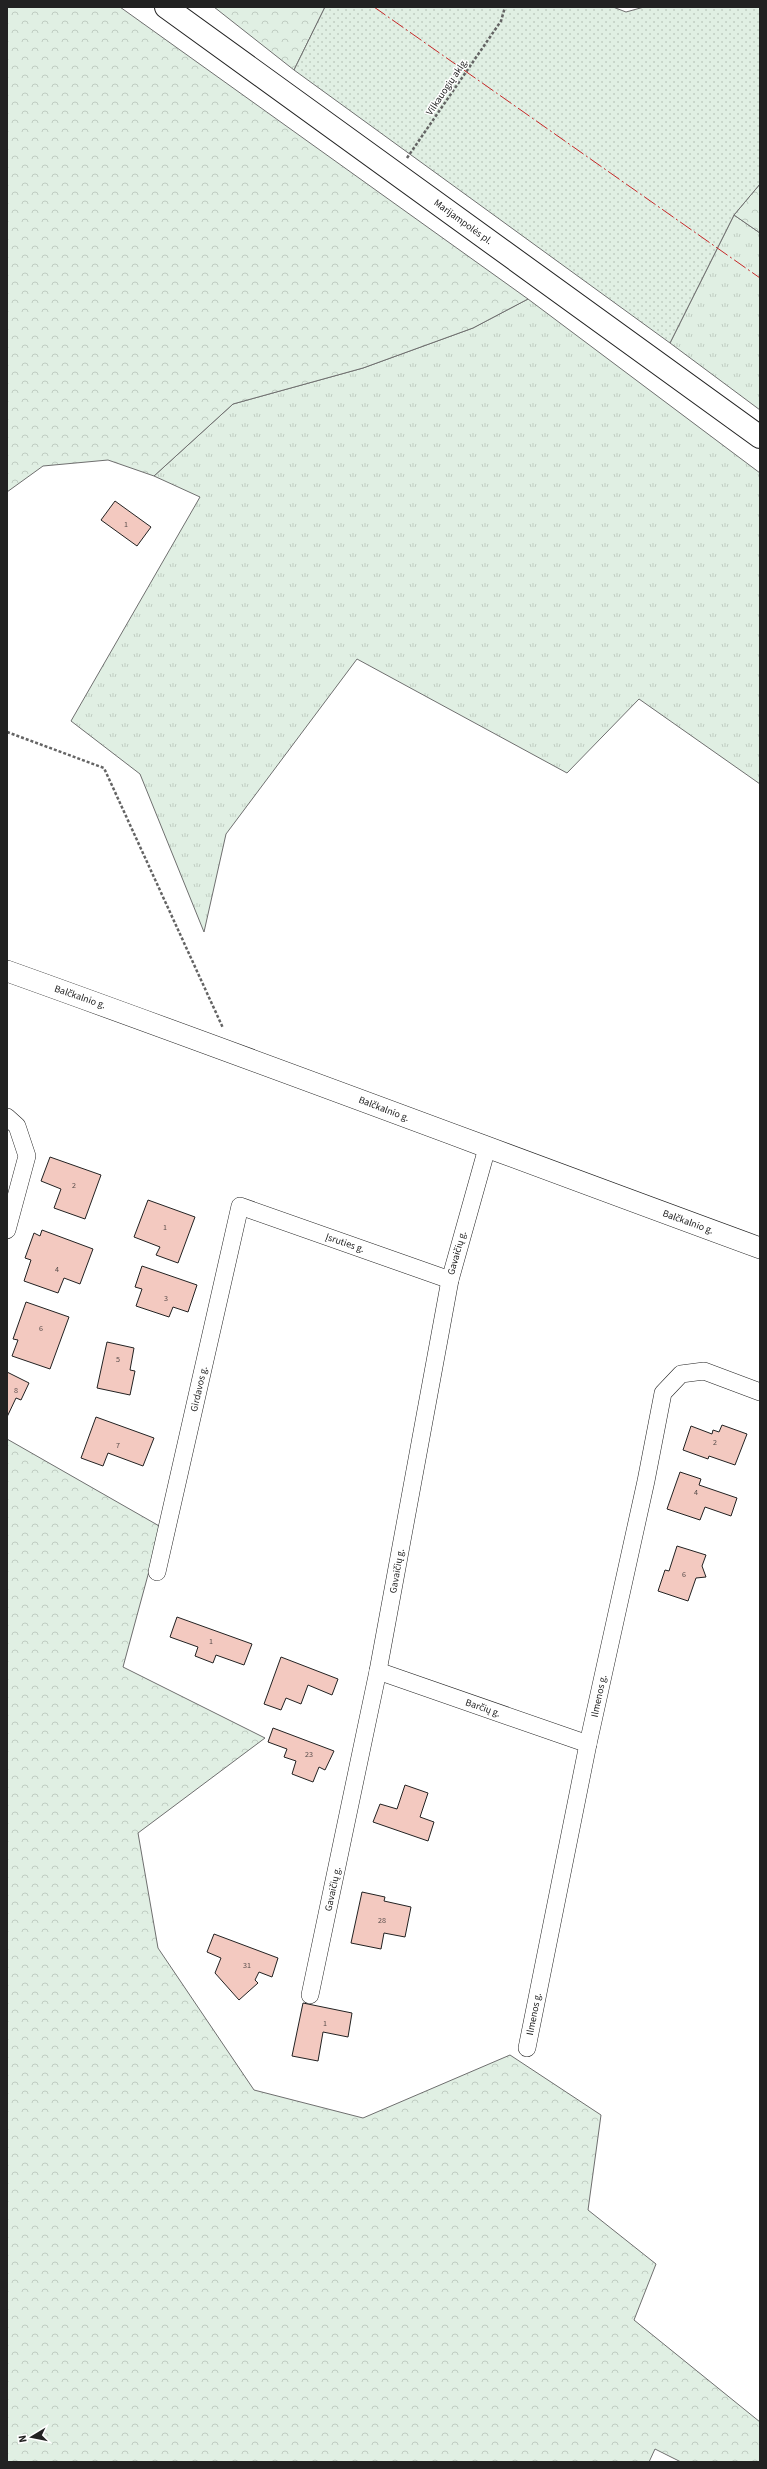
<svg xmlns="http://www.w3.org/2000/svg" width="767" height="2469" font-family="'Source Sans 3',sans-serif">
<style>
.grass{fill:url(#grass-tufts);stroke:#6f6f6f}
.forest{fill:url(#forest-crowns);stroke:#6f6f6f}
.park{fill:url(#park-dots);stroke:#6f6f6f}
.building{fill:#f3c9c0;stroke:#222}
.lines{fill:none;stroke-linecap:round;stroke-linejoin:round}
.minor-casing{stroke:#222;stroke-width:18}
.tertiary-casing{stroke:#222;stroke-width:22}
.primary-casing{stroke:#222;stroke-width:24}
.path{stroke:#646464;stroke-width:2.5;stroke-dasharray:3 2;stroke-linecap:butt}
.minor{stroke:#fff;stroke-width:17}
.tertiary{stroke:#fff;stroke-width:21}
.primary{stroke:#fff;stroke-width:22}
.power{stroke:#c62828;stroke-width:1;stroke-dasharray:14 3 2 3;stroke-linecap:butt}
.labels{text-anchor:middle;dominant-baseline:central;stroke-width:3;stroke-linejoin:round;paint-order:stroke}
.number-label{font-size:8px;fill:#564c4a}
.street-label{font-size:10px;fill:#222;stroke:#fff}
</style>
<defs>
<pattern id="grass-tufts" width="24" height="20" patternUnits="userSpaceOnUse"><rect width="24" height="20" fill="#e0efe3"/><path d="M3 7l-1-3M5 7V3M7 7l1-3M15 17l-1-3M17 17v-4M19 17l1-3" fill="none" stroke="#c0cdc2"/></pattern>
<pattern id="forest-crowns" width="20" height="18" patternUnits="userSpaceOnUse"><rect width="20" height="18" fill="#e0efe3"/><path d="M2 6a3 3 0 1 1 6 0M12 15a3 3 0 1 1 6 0" fill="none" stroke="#c0cdc2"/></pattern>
<pattern id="park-dots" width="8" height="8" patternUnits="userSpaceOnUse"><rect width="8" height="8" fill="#e0efe3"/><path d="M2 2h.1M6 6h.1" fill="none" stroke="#c0cdc2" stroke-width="1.8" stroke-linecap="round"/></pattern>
</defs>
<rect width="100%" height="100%" fill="#fff"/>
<g class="grass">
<polygon points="734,215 760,233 760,410 670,343"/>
<polygon points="528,299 760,473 760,784 639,699 567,773 357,659 226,834 204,932 140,774 71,721 200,497 154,476 233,404 363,368 473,328"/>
</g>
<g class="forest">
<polygon points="7,7 120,7 528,299 473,328 363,368 233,404 154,476 108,460 43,466 7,492"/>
<polygon points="214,7 325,7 294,70"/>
<polygon points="760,184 760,233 734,215"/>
<polygon points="7,1439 161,1527 123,1667 265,1738 138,1833 158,1948 254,2090 363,2118 510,2055 601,2115 588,2210 656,2264 634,2320 760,2422 760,2462 681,2462 655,2449 649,2462 7,2462"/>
</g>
<polygon class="park" points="325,7 613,7 626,12 644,7 760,7 760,184 734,215 670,343 294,70"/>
<g class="building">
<polygon points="115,501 151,527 137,546 101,520"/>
<polygon points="50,1157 101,1175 85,1219 54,1208 61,1189 41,1181"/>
<polygon points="148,1200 195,1217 178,1263 156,1255 160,1247 134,1237"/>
<polygon points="42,1230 93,1249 80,1284 64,1278 58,1293 24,1281 31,1260 25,1258 34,1233 40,1236"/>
<polygon points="142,1266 197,1285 188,1312 173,1307 169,1317 136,1306 142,1289 135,1287"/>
<polygon points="26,1302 69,1317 50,1369 12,1356 18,1340 13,1339"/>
<polygon points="107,1342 134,1348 130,1370 135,1371 130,1395 97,1388"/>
<polygon points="7,1372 29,1383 21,1400 16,1398 7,1417"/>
<polygon points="96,1417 154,1438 143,1466 108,1453 103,1466 81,1458"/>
<polygon points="722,1425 747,1434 735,1465 709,1456 708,1459 683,1450 691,1426 712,1434 713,1430 719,1432"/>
<polygon points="680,1472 701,1479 699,1485 737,1498 731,1516 705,1507 700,1520 667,1509"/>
<polygon points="677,1546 706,1555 702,1566 706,1577 696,1578 688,1601 658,1591 665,1570 669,1571"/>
<polygon points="177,1617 252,1644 244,1665 216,1655 213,1663 195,1656 198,1647 170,1637"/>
<polygon points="281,1657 338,1679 332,1695 308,1685 301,1704 286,1698 281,1710 264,1704"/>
<polygon points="273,1728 334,1751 325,1770 319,1767 313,1782 292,1774 296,1761 284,1757 287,1749 268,1742"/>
<polygon points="405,1785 428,1793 420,1817 434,1822 428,1841 373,1822 380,1804 397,1809"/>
<polygon points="362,1892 385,1897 384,1901 411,1907 405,1937 384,1933 381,1949 351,1943"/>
<polygon points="214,1934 278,1958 272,1977 259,1972 255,1980 258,1983 239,2000 215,1973 221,1958 207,1952"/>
<polygon points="303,2003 352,2013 348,2037 323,2032 318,2061 292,2056"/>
</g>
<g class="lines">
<defs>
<g id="minor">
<polyline points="7,1117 17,1126 27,1156 7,1230"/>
<polyline points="157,1572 240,1206 450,1280"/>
<polyline points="378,1671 588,1744"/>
<polyline points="310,1995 378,1671 450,1280 487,1148"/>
<polyline points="527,2048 588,1744 646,1481 663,1393 681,1374 704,1371 760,1392"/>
</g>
<path id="tertiary" d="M7,971C259,1061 509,1156 760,1248"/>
<polyline id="primary" points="166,7 760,437"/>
</defs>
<use href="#minor" class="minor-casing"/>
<use href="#tertiary" class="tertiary-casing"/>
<use href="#primary" class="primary-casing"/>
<g class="path">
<polyline points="407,158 501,21 505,7"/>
<polyline points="7,732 104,768 223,1028"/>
</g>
<use href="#minor" class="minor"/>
<use href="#tertiary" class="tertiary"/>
<use href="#primary" class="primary"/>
<polyline class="power" points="374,7 760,278"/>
</g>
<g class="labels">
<g class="number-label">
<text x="126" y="524">1</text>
<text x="74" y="1185">2</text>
<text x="165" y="1227">1</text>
<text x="57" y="1269">4</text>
<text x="166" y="1298">3</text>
<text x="41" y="1328">6</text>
<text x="118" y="1359">5</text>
<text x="16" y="1390">8</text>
<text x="715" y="1442">2</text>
<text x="118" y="1445">7</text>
<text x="696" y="1492">4</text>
<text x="684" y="1574">6</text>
<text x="211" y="1641">1</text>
<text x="309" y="1754">23</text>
<text x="382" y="1920">28</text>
<text x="247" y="1965">31</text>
<text x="325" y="2023">1</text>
</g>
<g class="street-label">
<text transform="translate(447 87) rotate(-56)">Vilkauogių aklg.</text>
<text transform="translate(463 222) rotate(36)">Marijampolės pl.</text>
<text transform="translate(80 997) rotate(19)">Balčkalnio g.</text>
<text transform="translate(384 1109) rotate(21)">Balčkalnio g.</text>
<text transform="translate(688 1222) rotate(20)">Balčkalnio g.</text>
<text transform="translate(345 1243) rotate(19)">Įsruties g.</text>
<text transform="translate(457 1253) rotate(-74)">Gavaičių g.</text>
<text transform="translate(199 1389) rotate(-77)">Girdavos g.</text>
<text transform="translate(397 1571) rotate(-80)">Gavaičių g.</text>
<text transform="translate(599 1696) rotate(-78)">Ilmenos g.</text>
<text transform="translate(483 1708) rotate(19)">Barčių g.</text>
<text transform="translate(333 1889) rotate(-78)">Gavaičių g.</text>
<text transform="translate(534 2014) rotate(-79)">Ilmenos g.</text>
</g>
</g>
<rect width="767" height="2469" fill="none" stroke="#222222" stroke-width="16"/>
<g transform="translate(32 2437) rotate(260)" stroke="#ffffff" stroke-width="3" paint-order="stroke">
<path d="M0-3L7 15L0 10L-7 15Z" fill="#222222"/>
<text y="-6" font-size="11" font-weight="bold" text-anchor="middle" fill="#222222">N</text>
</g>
</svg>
